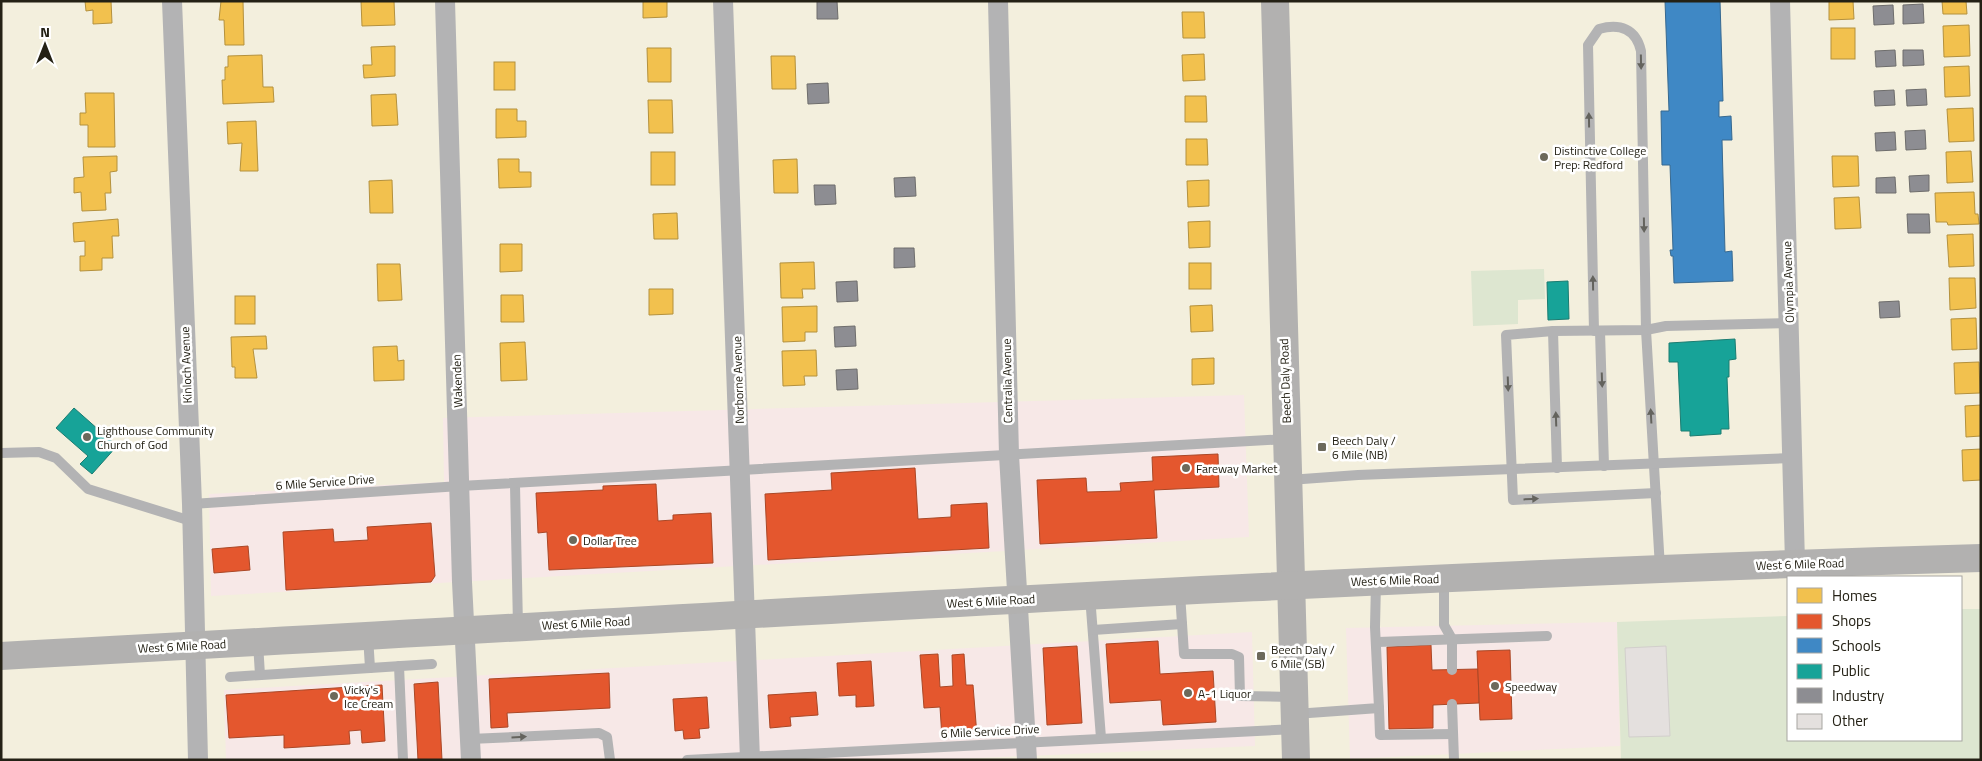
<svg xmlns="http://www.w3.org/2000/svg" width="1982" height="761" font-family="'Titillium Web',sans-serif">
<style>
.commercial{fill:#f7e8e7}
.green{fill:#dde6d0}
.homes{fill:#f2c14e;stroke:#b4913d}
.shops{fill:#e4572e;stroke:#aa4726}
.schools{fill:#3f88c5;stroke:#376990}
.public{fill:#17a398;stroke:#1b7c71}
.industry{fill:#8d8d92;stroke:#6e6d6c}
.building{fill:#e4e0de;stroke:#d2cfcc}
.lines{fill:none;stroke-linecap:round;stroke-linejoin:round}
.lane{stroke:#b3b3b4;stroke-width:10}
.street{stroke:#b3b3b4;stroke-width:20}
.secondary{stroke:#b2b1b0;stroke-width:28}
.oneway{fill:#64635d}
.poi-dot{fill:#6c695b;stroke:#fff;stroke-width:2}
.labels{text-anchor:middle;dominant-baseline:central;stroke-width:5;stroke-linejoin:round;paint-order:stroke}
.poi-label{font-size:12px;fill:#242115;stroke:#fff;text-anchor:start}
.street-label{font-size:12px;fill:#242115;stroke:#fff}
</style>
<rect width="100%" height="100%" fill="#f3efdd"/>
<g class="commercial">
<polygon points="1244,395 1249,537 211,596 209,494 444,482 443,418"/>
<polygon points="1617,622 1620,746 1350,759 1346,628"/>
<polygon points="1252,632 1255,746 934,760 226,760 224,690"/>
</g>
<g class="green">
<polygon points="1544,269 1545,299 1518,300 1518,324 1473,326 1471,271"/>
<polygon points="1961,609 1981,609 1981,760 1621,760 1617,622 1788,616 1788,740 1961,740"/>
</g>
<g class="homes">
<polygon points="85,1 111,1 112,23 93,24 93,10 86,11"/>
<polygon points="221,1 243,1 244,45 225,45 224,20 219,20"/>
<polygon points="361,1 394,1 395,25 362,26"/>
<polygon points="643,1 667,1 667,17 643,18"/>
<polygon points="1829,1 1853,1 1854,19 1829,20"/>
<polygon points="1942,1 1966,1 1967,14 1943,14"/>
<polygon points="1182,12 1204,12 1205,38 1183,38"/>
<polygon points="1969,25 1970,56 1944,57 1943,26"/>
<rect x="1831" y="28" width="24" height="31"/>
<polygon points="395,46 395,76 364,78 363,65 372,65 371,47"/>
<polygon points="647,48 671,48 671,82 648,82"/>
<polygon points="1204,54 1205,80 1183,81 1182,55"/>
<polygon points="262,55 263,87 273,87 274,102 223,104 222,80 225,80 225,67 228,67 228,56"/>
<polygon points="771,56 795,56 796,89 772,89"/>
<rect x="494" y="62" width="21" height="28"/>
<polygon points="1969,66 1970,96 1945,97 1944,67"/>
<polygon points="85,93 114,93 115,147 88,147 88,125 80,125 80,113 86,113"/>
<polygon points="396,94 398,125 372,126 371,95"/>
<polygon points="1185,96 1206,96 1207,122 1185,122"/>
<polygon points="648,100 672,100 673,133 649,133"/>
<polygon points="1973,108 1974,141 1949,142 1947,109"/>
<polygon points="496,109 517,109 517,121 526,121 526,137 496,138"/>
<polygon points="256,121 258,171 240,171 242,143 228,144 227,122"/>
<polygon points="1186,139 1207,139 1208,165 1186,165"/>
<polygon points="1971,151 1973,182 1947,183 1946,152"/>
<rect x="651" y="152" width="24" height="33"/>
<polygon points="117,156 117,171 110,172 111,193 105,193 106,210 82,211 81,192 74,193 74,178 84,177 83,157"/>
<polygon points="1832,156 1858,156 1859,186 1833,187"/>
<polygon points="498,159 519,159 519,172 531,172 531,187 499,188"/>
<polygon points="797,159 798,193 774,193 773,160"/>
<polygon points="392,180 393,213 370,213 369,181"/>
<polygon points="1209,180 1209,206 1188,207 1187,181"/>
<polygon points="1974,192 1975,214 1978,214 1979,224 1948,225 1947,222 1936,222 1935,193"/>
<polygon points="1859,197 1861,228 1835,229 1834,198"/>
<polygon points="677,213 678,239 654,239 653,214"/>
<polygon points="118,219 119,236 112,236 113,258 102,258 102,270 80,271 80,256 85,256 85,241 74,242 73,223"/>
<polygon points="1210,221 1210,247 1189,248 1188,222"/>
<polygon points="1973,234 1974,266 1949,267 1947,235"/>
<polygon points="500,244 522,244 522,271 500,272"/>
<polygon points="814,262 815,289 802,289 803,298 781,298 780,263"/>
<rect x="1189" y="263" width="22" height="26"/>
<polygon points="377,264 400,264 402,300 378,301"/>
<polygon points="1949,278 1975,278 1976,308 1950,310"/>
<polygon points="649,289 673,289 673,314 649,315"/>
<polygon points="501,295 523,295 524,322 501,322"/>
<rect x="235" y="296" width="20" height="28"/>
<polygon points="1212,305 1213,331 1191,332 1190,306"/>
<polygon points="817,306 817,332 805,332 805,341 783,342 782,307"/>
<polygon points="1976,318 1977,349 1952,350 1951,319"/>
<polygon points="266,336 267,349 253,349 257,378 235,378 235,367 232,367 231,337"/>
<polygon points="525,342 527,380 501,381 500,343"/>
<polygon points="397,346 398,361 404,360 404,380 374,381 373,347"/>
<polygon points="816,350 817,376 804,376 805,385 783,386 782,351"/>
<polygon points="1214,358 1214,384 1192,385 1192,359"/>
<polygon points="1979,362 1980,393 1955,394 1954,363"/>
<polygon points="1981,405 1981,436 1966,437 1965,406"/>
<polygon points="1981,449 1981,480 1963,481 1962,450"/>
</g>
<g class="shops">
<polygon points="1218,454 1219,487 1154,490 1157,538 1040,544 1037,480 1086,478 1087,492 1121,491 1120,483 1153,481 1152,457"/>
<polygon points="915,468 918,519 951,517 951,505 987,503 989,548 768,560 765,494 832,490 831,473"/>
<polygon points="656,484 658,521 673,520 673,515 711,513 713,563 549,570 547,532 538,533 536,493 603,490 603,486"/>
<polygon points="431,523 435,576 431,582 286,590 283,532 333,529 334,542 368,540 367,527"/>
<polygon points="248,546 250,570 214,573 212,549"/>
<polygon points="1158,641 1160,674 1213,671 1216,722 1163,725 1161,700 1110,703 1106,644"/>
<polygon points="1431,645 1432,670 1478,669 1479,703 1433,705 1433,728 1389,729 1387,647"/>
<polygon points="1077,646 1082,723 1047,725 1043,648"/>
<polygon points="1510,650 1512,719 1480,720 1477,651"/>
<polygon points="938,654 940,687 953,686 952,655 964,654 966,685 973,685 977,736 942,738 940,707 924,708 920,655"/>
<polygon points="871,661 874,706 856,707 856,695 839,696 837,663"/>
<polygon points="609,673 610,708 507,713 508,727 491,728 489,679"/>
<polygon points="438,682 442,760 418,760 414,684"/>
<polygon points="382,685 385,741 362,743 361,730 349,731 350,744 284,748 284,735 229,738 226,695"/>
<polygon points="816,692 818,715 790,717 791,726 770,728 768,695"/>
<polygon points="707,697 709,728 699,729 700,738 684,739 683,730 675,731 673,699"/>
</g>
<polygon class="schools" points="1665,1 1720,1 1723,101 1719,101 1719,117 1731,116 1732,140 1722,140 1725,252 1732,251 1733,281 1674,283 1673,256 1671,256 1670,250 1673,250 1670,165 1662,165 1661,111 1669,111"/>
<g class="public">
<polygon points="1568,281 1569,319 1548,320 1547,282"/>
<polygon points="1735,339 1736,359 1729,360 1729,377 1727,377 1729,429 1721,429 1721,434 1690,436 1690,431 1681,431 1678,362 1669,362 1669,343"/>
<polygon points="74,408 117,446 92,474 80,464 88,456 56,428"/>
</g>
<g class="industry">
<polygon points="817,1 837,1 838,19 817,19"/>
<polygon points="1923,4 1924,23 1903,24 1903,5"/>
<polygon points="1893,5 1894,24 1874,25 1873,6"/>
<polygon points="1895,50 1896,66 1876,67 1875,51"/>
<polygon points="1903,50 1923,50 1924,65 1903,66"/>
<polygon points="828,83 829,103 808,104 807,84"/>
<polygon points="1926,89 1927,105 1907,106 1906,90"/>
<polygon points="1894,90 1895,105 1875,106 1874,91"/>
<polygon points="1925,130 1926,149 1906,150 1905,131"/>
<polygon points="1895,132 1896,150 1876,151 1875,133"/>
<polygon points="1929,175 1929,191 1910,192 1909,176"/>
<polygon points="915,177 916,196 895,197 894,178"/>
<polygon points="1895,177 1896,193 1876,193 1876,178"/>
<polygon points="814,185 835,185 836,204 815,205"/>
<polygon points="1907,214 1929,214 1930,233 1908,233"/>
<polygon points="894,248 914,248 915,267 894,268"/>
<polygon points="857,281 858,301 837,302 836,282"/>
<polygon points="1899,301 1900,317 1880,318 1879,302"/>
<polygon points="855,326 856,346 835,347 834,327"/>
<polygon points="857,369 858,389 837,390 836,370"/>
</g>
<polygon class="building" points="1666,646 1670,736 1629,737 1625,648"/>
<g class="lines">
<g class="lane">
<polyline points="1553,331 1557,468"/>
<path d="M1594,331L1588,45L1599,29C1620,23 1636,29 1641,51L1646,330L1660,568"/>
<polyline points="1600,331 1604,466"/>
<polyline points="1,453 39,452 56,458 88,489 191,521"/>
<polyline points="1289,480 1358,475 1792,458"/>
<polyline points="515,485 518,626"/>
<polyline points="1656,493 1513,500 1506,335 1553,331 1646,330 1666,326 1789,323"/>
<polyline points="192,504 460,486 1286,439"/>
<polyline points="1444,579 1444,625 1452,639 1452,670"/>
<polyline points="1180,593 1184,654 1232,654 1239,657 1240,696 1293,697"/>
<polyline points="1090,596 1101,738"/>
<polyline points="1093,630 1182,624"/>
<polyline points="368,636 370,668"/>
<polyline points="1378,642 1547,636"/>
<polyline points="258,643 260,675"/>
<polyline points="399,666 403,760"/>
<polyline points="230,677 432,664"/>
<polyline points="1452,704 1454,760"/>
<polyline points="1379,708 1380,735 1453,734"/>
<polyline points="1295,714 1379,708 1375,627 1376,582"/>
<polyline points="470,739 599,733 607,737 610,760"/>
<polyline points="687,760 1295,729"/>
</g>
<g class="street">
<polyline points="172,1 192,504 198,760"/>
<polyline points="445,1 462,582 471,760"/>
<polyline points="723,1 750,760"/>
<polyline points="998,1 1009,455 1027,760"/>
<polyline points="1780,1 1795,563"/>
</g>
<g class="secondary">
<polyline points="1275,1 1296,760"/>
<path d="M1,656C661,621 1320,577 1981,558"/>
</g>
</g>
<defs><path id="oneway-solid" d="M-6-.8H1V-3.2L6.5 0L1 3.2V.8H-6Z" transform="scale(1.25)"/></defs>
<g class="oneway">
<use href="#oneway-solid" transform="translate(1641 62) rotate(89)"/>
<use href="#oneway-solid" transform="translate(1589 120) rotate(-91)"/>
<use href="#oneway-solid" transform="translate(1644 225) rotate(89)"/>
<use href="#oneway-solid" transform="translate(1593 283) rotate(-91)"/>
<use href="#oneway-solid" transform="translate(1602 380) rotate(88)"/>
<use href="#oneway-solid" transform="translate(1508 384) rotate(88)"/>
<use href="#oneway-solid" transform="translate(1651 416) rotate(-93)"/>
<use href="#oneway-solid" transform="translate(1556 419) rotate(-92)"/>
<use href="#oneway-solid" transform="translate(1531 499) rotate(-3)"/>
<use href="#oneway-solid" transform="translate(519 737) rotate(-3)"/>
</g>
<g class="poi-dot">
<circle cx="1544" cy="157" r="5"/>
<circle cx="87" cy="437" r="5"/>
<rect x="1317" y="442" width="10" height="10" rx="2.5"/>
<circle cx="1186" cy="468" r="5"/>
<circle cx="573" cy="540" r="5"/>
<rect x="1256" y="651" width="10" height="10" rx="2.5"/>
<circle cx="1495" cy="686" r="5"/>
<circle cx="1188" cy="693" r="5"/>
<circle cx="334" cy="696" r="5"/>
</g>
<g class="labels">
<g class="poi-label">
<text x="1554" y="150">Distinctive College<tspan x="1554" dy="14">Prep: Redford</tspan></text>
<text x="97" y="430">Lighthouse Community<tspan x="97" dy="14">Church of God</tspan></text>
<text x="1332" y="440">Beech Daly /<tspan x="1332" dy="14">6 Mile (NB)</tspan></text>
<text x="1196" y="468">Fareway Market</text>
<text x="583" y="540">Dollar Tree</text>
<text x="1271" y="649">Beech Daly /<tspan x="1271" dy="14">6 Mile (SB)</tspan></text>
<text x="1505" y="686">Speedway</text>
<text x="344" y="689">Vicky's<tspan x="344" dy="14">Ice Cream</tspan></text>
<text x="1198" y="693">A-1 Liquor</text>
</g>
<g class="street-label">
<text transform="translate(1788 282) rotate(-92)">Olympia Avenue</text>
<text transform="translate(186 365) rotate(-92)">Kinloch Avenue</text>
<text transform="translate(738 380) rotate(-92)">Norborne Avenue</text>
<text transform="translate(457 381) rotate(-92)">Wakenden</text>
<text transform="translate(1007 381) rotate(-91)">Centralia Avenue</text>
<text transform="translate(1285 381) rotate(-92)">Beech Daly Road</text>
<text transform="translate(325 482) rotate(-4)">6 Mile Service Drive</text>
<text transform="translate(1800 564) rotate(-2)">West 6 Mile Road</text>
<text transform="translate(1395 580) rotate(-2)">West 6 Mile Road</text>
<text transform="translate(991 601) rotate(-3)">West 6 Mile Road</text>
<text transform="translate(586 623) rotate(-3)">West 6 Mile Road</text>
<text transform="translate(182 646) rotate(-3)">West 6 Mile Road</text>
<text transform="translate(990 731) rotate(-3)">6 Mile Service Drive</text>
</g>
</g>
<rect width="1982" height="761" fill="none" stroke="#242115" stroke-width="5"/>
<rect x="1787" y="576" width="175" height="165" fill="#ffffff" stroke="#a7a6a1"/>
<rect x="1797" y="588" width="25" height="15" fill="#f2c14e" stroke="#a7a6a1"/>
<text x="1832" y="601" font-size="15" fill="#242115">Homes</text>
<rect x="1797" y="614" width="25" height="15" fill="#e4572e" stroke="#a7a6a1"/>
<text x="1832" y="626" font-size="15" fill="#242115">Shops</text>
<rect x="1797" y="638" width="25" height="15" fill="#3f88c5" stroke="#a7a6a1"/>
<text x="1832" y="651" font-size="15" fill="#242115">Schools</text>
<rect x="1797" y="664" width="25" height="15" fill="#17a398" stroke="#a7a6a1"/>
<text x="1832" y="676" font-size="15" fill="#242115">Public</text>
<rect x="1797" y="688" width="25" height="15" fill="#8d8d92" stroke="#a7a6a1"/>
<text x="1832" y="701" font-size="15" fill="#242115">Industry</text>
<rect x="1797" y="714" width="25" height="15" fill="#e4e0de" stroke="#a7a6a1"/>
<text x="1832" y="726" font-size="15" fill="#242115">Other</text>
<g transform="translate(45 45)" stroke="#ffffff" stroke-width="4" paint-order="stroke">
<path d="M0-4L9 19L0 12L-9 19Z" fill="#242115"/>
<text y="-8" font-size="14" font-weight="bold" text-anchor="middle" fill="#242115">N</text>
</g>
</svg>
